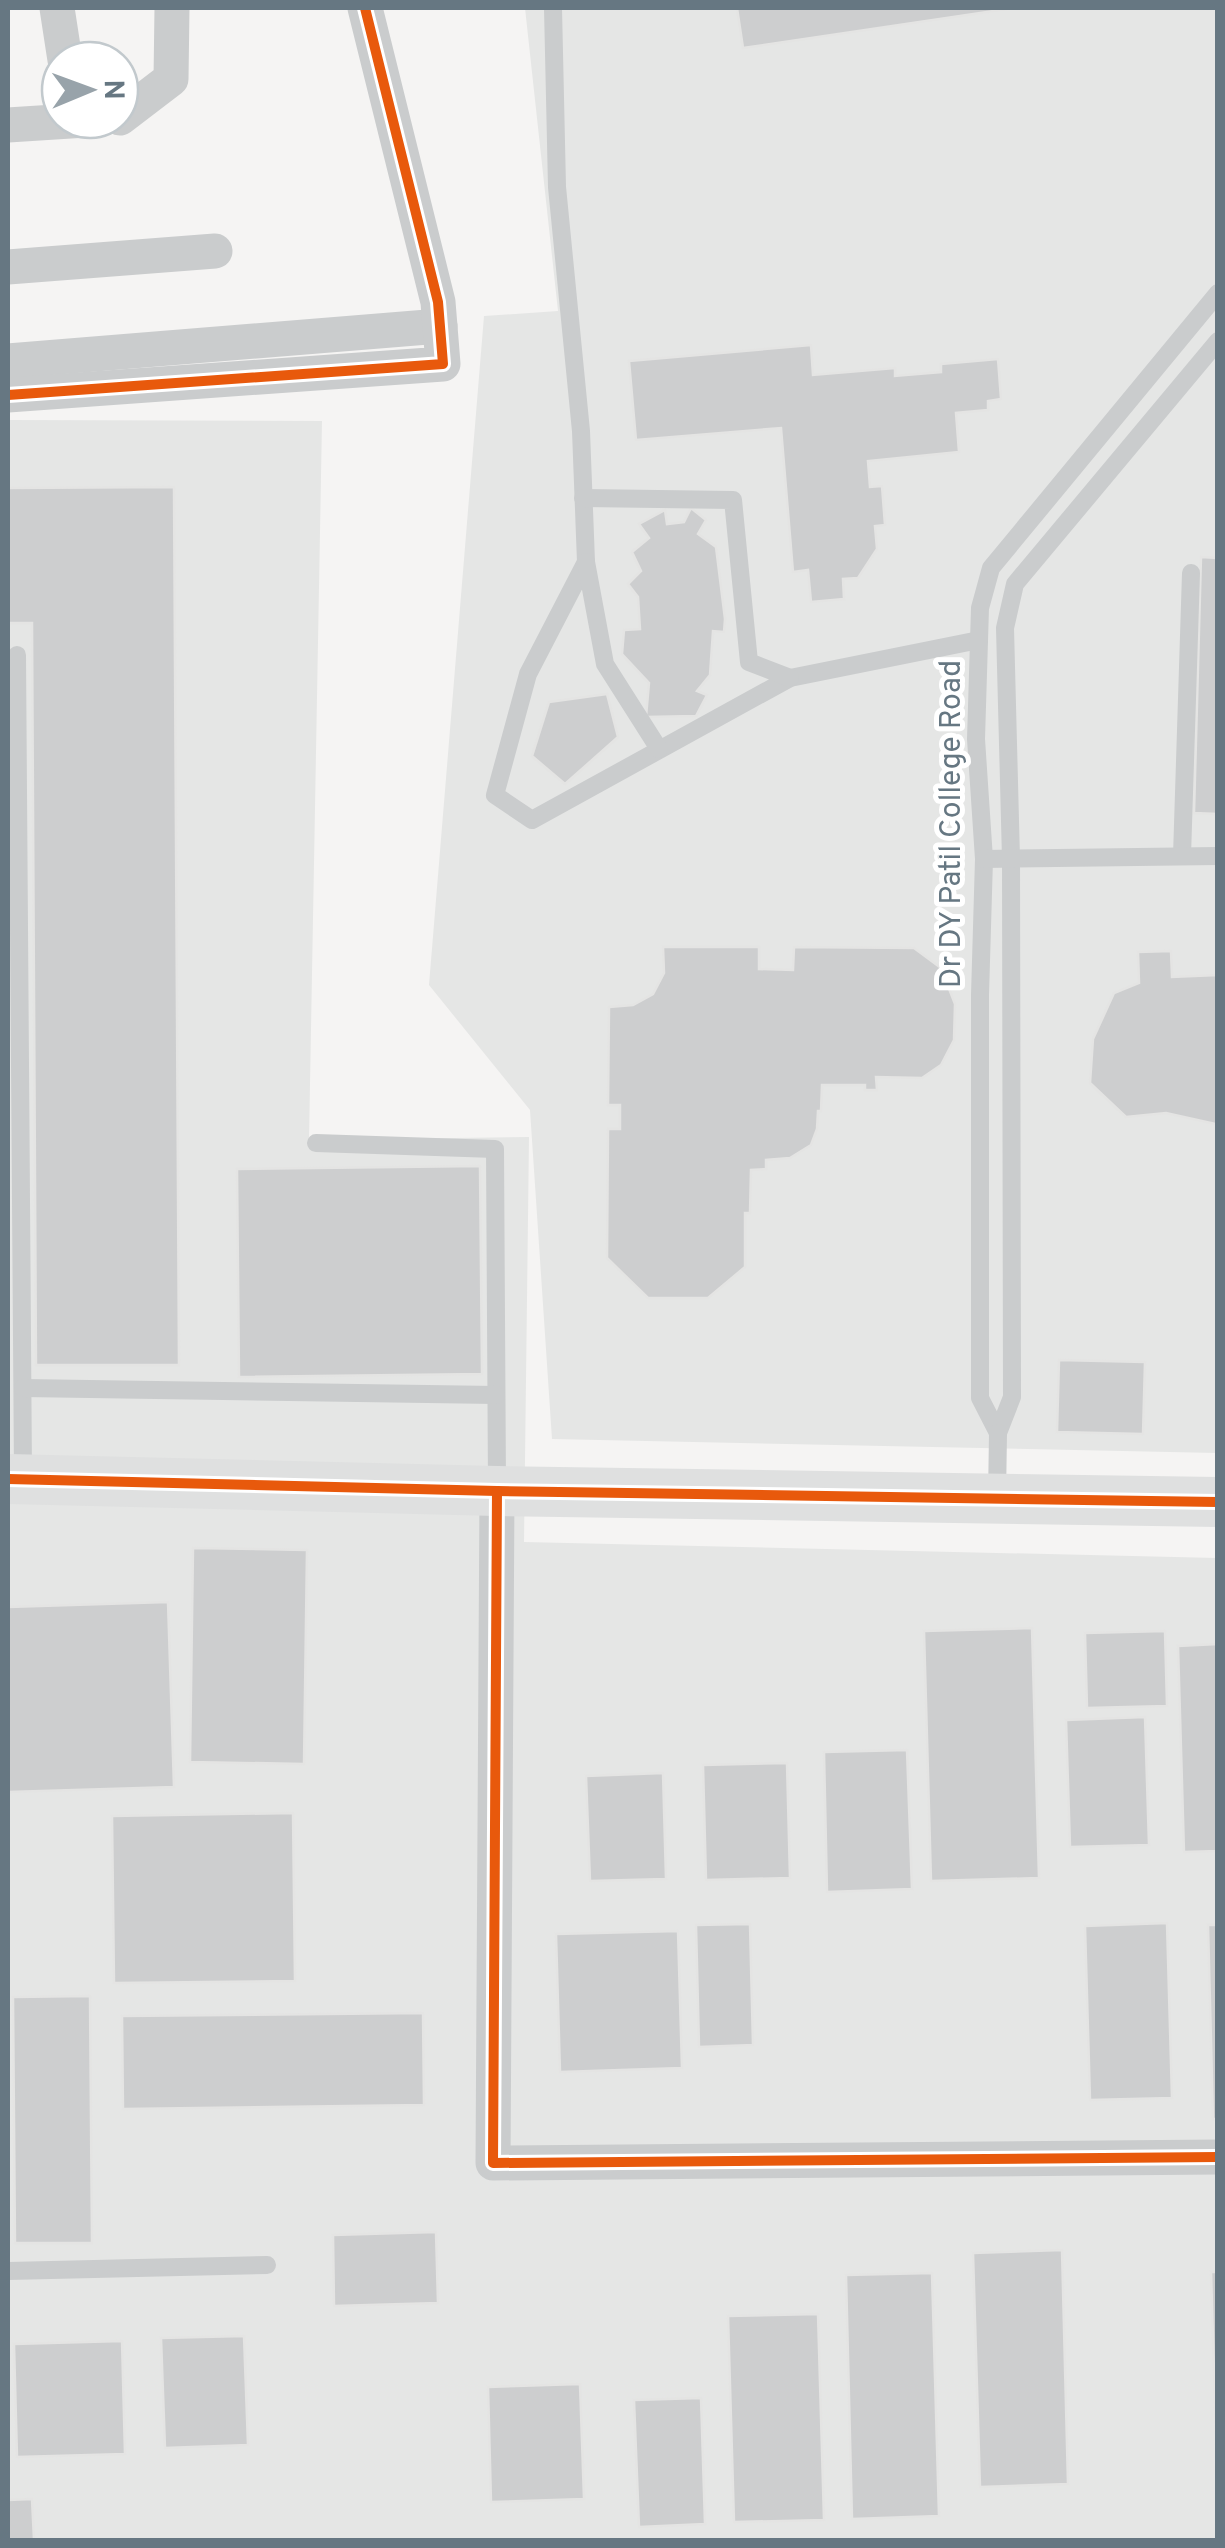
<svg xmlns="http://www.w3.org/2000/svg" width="1225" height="2548" font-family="Overpass,sans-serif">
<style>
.built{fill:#e5e6e5}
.building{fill:#cdcecf;stroke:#e4e4e3;stroke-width:2.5}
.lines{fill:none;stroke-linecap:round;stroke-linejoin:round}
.lane{stroke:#cacccd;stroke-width:18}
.street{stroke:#cacccd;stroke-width:35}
.secondary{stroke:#dfe0e0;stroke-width:50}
.cycleway-casing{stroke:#fff;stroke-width:16}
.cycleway{stroke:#e8590c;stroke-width:10}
.labels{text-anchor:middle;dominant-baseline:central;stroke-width:10;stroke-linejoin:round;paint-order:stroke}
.street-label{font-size:30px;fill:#667782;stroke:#fff}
</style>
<rect width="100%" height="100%" fill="#f5f4f3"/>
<g class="built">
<polygon points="525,8 1217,8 1217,1453 552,1439 530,1110 429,985 484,316 558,311"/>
<polygon points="8,420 322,421 309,1140 529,1137 524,1542 1217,1558 1217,2540 8,2540"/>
</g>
<g class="building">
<polygon points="737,8 1014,8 743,48"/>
<polygon points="811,345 813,375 895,368 895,376 941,372 941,364 998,359 1001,399 988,401 988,410 956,413 959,452 868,461 870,487 882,486 885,525 875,526 877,549 858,578 843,579 844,599 811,602 808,570 793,572 781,428 636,440 629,361"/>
<polygon points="174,487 179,1365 36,1365 32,623 8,623 8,488"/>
<polygon points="691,508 706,520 698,534 716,547 725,619 724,632 713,631 710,675 697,691 707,695 696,716 646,717 649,683 622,654 624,630 640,629 638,597 628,584 641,571 632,552 649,538 639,524 665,510 667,524 684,522"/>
<polygon points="1201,557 1218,558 1218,814 1194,813"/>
<polygon points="607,694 618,737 565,784 532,756 549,702"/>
<polygon points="663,947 759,947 759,969 793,970 794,947 914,948 941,968 955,1004 954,1040 941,1065 922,1078 876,1077 877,1090 865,1090 865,1085 822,1085 821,1111 818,1111 817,1129 811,1145 790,1158 766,1160 766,1169 751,1170 750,1213 745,1213 745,1267 708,1298 648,1298 607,1258 608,1129 620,1129 620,1105 608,1105 609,1007 633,1005 653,994 664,973"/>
<polygon points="1171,951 1172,977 1218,975 1218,1127 1216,1124 1166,1113 1126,1117 1090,1083 1093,1039 1114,993 1139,983 1138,952"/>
<polygon points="480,1166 482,1374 239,1377 237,1169"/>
<polygon points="1059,1360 1145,1362 1143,1434 1057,1432"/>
<polygon points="193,1548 307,1550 304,1764 190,1762"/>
<polygon points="168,1602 174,1787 8,1792 8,1607"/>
<polygon points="1032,1628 1039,1878 931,1881 924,1631"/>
<polygon points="1165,1631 1167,1706 1087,1708 1085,1633"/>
<polygon points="1218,1644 1218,1851 1184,1852 1178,1646"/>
<polygon points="1145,1717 1149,1845 1070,1847 1066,1720"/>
<polygon points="907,1750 912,1889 827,1892 824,1752"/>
<polygon points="787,1763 790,1878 706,1880 703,1765"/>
<polygon points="663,1773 666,1879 590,1881 586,1776"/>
<polygon points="293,1813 295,1981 114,1983 112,1816"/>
<polygon points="1167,1923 1172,2098 1090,2100 1085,1926"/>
<polygon points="750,1924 753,2045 699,2047 696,1925"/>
<polygon points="1208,1925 1218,1925 1218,2119 1213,2119"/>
<polygon points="678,1931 682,2068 560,2072 556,1934"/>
<polygon points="90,1996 92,2243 15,2243 13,1997"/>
<polygon points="423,2013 424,2105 123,2109 122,2016"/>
<polygon points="436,2232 438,2303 334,2306 333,2235"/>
<polygon points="1062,2250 1068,2484 980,2487 973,2253"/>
<polygon points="1211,2272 1218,2272 1218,2505"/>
<polygon points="932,2273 939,2516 852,2519 846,2275"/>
<polygon points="818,2314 824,2520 734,2522 728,2316"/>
<polygon points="244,2336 248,2445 165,2448 161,2338"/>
<polygon points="122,2341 125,2454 17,2457 14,2344"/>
<polygon points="580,2384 584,2499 491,2502 488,2387"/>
<polygon points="701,2398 705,2524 639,2527 634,2400"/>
<polygon points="32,2499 34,2540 8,2540 8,2500"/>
</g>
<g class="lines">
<g class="lane">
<polyline points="553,8 557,187 581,431 586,562 528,674 495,795 532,820 790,678 979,640"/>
<polyline points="1218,293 991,568 980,608 976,739 984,859 980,995 980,1398 998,1433 1012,1397 1011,859 1005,628 1015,584 1218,341"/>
<polyline points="583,498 733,500 749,662 790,678"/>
<polyline points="586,562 605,664 659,749"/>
<polyline points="17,655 23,1474"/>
<polyline points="1182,856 1191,573"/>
<polyline points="984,859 1218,856"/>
<polyline points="316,1143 495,1149 497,1486"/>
<polyline points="23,1388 496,1395"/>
<polyline points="997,1498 998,1433"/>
<polyline points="8,2271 267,2265"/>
</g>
<g class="street">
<polyline points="57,8 65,60"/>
<polyline points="120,118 171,79 172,8"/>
<polyline points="8,125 86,120"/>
<polyline points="8,267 215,251"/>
<polyline points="8,361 440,326"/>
<polyline points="8,395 443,364 438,302 365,8"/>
<polyline points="497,1491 493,2163 1218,2157"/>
</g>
<polyline class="secondary" points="8,1479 497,1491 1218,1502"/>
<defs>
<g id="cycleway">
<polyline points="8,395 443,364 438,302 365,8"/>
<polyline points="8,1479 497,1491 1218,1502"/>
<polyline points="497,1491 493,2163 1218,2157"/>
</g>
</defs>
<use href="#cycleway" class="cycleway-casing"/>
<use href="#cycleway" class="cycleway"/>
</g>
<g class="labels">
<g class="street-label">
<text transform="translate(952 824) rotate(-90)">Dr DY Patil College Road</text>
</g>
</g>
<rect width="1225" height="2548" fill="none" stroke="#667782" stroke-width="20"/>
<g transform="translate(90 90) rotate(89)"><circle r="48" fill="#ffffff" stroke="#c2c9cd" stroke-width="2.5"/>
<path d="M0-8L18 38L0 25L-18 38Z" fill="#98a3aa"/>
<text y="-15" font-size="28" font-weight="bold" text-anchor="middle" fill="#667782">N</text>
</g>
</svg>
